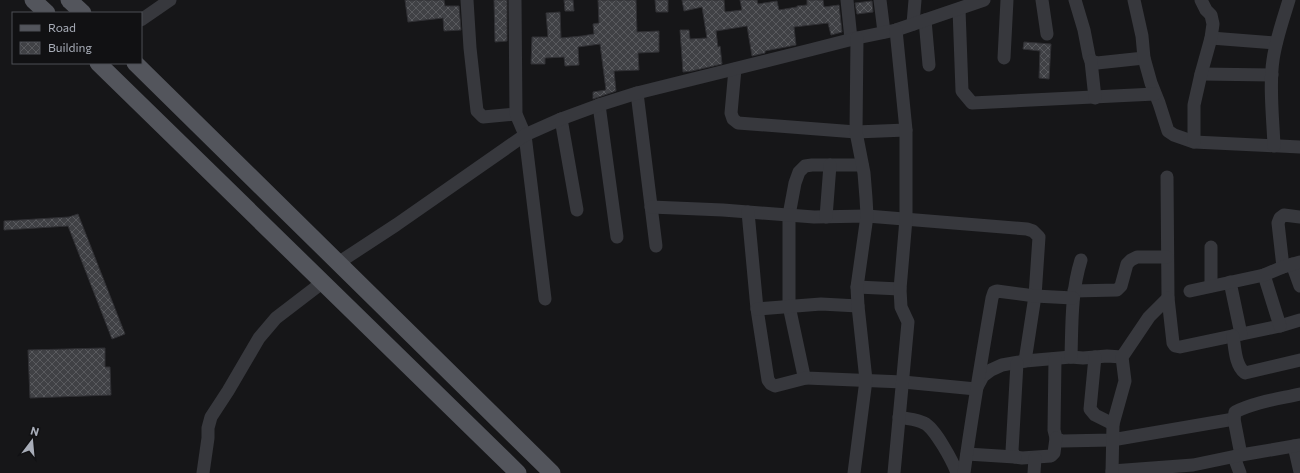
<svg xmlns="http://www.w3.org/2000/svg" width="1300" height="473" font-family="Commissioner,sans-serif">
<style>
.building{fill:url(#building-cross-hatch);stroke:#303034}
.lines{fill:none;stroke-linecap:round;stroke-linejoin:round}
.minor{stroke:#37383d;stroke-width:13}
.major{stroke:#53555c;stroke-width:17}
</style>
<defs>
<pattern id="building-cross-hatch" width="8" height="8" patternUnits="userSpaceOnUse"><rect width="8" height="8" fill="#404145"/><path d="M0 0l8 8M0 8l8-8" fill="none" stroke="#595a5e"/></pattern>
</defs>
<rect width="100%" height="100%" fill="#161618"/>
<g class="building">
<polygon points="405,0 444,0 445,6 459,6 461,30 444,31 443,18 408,22"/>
<polygon points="494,0 507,0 507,41 495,42"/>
<polygon points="564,0 573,0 574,11 565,11"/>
<polygon points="598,0 636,0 637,32 659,31 659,52 638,53 639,70 614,71 616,91 593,99 593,92 606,90 600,44 578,47 579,65 565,66 564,57 545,58 545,64 531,64 532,37 548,37 546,13 560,12 561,38 582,36 594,34 593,24 599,23"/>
<polygon points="655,0 668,0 668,12 656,12"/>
<polygon points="682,0 724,0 725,12 742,10 740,0 757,0 758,4 777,1 779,10 797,7 797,6 807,5 807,0 823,0 824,7 839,5 842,32 831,35 828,23 794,27 796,45 765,51 765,53 752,56 747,26 716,31 718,47 720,46 722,64 692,71 683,72 680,30 689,30 690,39 707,38 702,7 684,11"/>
<polygon points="872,1 873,12 857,14 855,3"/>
<polygon points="1024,42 1051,44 1049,79 1039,78 1040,51 1023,49"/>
<polygon points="78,214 125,334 112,339 68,226 4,230 4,221 69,217"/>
<polygon points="105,348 105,367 110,367 111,395 30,398 28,350"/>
</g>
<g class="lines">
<g class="minor">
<polyline points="467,0 470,48 477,111 483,117 516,114"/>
<polyline points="515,0 516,114 525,135 545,299"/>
<polyline points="847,0 851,39"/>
<polyline points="880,0 884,32"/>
<polyline points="1042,0 1047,34"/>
<polyline points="1075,0 1084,30 1089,56 1091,61 1097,63 1144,58"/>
<polyline points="1134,0 1142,36 1144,58 1151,83 1159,103 1168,131 1174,135 1194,142 1300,147"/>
<polyline points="959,9 962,91 972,103 1155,94"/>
<polyline points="141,20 170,0"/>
<polyline points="925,20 929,65"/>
<polyline points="913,24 915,0"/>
<polyline points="1211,38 1276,43"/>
<polyline points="1004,58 1007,0"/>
<polyline points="1091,61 1095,98"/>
<polyline points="735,69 731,113 733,119 738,123 856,132 906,130"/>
<polyline points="1201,74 1272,75"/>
<polyline points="637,93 656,246"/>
<polyline points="599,105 617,237"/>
<polyline points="561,119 577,210"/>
<polyline points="1194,142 1194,105 1201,74 1211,38 1213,24 1211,15 1206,10 1201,0"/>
<path d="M1274,146C1273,119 1269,86 1273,60C1276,39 1283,20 1289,0"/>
<polyline points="862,165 812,165 805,166 799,172 795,183 789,215 789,306 804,376 806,378 903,382 976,389 983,376 991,370 1002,365 1025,361 1071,357 1083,358 1107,356 1122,357"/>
<polyline points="1167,177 1168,298 1173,343 1175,346 1180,347 1280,326 1300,320"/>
<polyline points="651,207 723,210 814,217 867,216 1027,229 1033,231 1039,237 1035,296 1025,361"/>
<polyline points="748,212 757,309 768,380 771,384 775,386 806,378"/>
<polyline points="826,217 830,165"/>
<polyline points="1211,247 1211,286"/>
<polyline points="338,263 396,225 525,135 561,119 599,105 637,93 810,50 857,38 896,30 984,0"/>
<polyline points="1292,264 1300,286"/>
<polyline points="1283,267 1278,223 1280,218 1284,215 1300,217"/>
<polyline points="1264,275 1280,326"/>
<polyline points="1230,282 1241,334"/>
<polyline points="857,287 900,289"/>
<polyline points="1074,291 1117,290 1121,286 1127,264 1131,260 1137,257 1167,257"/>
<polyline points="1190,291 1264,275 1283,267 1300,262"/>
<polyline points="757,309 821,304 858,306"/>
<path d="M1233,336C1235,348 1235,365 1245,373L1300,360"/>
<path d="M1071,357C1072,324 1071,292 1081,260"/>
<polyline points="1095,357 1090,409 1095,415 1113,424"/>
<polyline points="1055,359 1054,430 1056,438 1062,441 1112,440 1234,419"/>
<polyline points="1017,363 1012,451 1015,457 1022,458 1051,456 1054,453 1056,438"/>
<path d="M899,417C907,419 917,419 924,423C935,428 953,462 957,473"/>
<polyline points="1294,446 1300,472"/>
<polyline points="967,454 1015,457"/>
<path d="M1241,455L1234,419L1235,412C1255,402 1278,399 1300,394"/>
<polyline points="1234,457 1240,473"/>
<polyline points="1112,471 1193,465 1241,455 1300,445"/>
<polyline points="203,473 208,438 208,428 211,417 228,391 259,338 276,318 323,282"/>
<polyline points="854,473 866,380 858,306 857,287 867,216 866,198 864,173 856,132 857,38"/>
<polyline points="894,473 908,322 901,307 900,289 906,219 906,130 896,30"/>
<path d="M964,473C972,414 982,356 992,298L994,292L997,291L1035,296L1073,298"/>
<polyline points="1034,473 1035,458"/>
<polyline points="1112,473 1113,424 1125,381 1122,357 1149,317 1168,298"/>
</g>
<g class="major">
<polyline points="33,0 47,13"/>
<polyline points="69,0 83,13"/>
<polyline points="98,63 518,473"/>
<polyline points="135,63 552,473"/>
</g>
</g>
<rect x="12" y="12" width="130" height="52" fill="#111113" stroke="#4d4f55"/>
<rect x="20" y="25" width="20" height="6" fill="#53555c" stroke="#4d4f55"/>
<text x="48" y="32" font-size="12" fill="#a8adb8">Road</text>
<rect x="20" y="42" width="20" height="12" fill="url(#building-cross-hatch)" stroke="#4d4f55"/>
<text x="48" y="52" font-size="12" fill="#a8adb8">Building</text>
<g transform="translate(32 441) rotate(16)" stroke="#111113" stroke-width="3" paint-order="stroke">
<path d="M0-3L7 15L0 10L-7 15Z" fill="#a8adb8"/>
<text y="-6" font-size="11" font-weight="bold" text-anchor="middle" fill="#a8adb8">N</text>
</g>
</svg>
